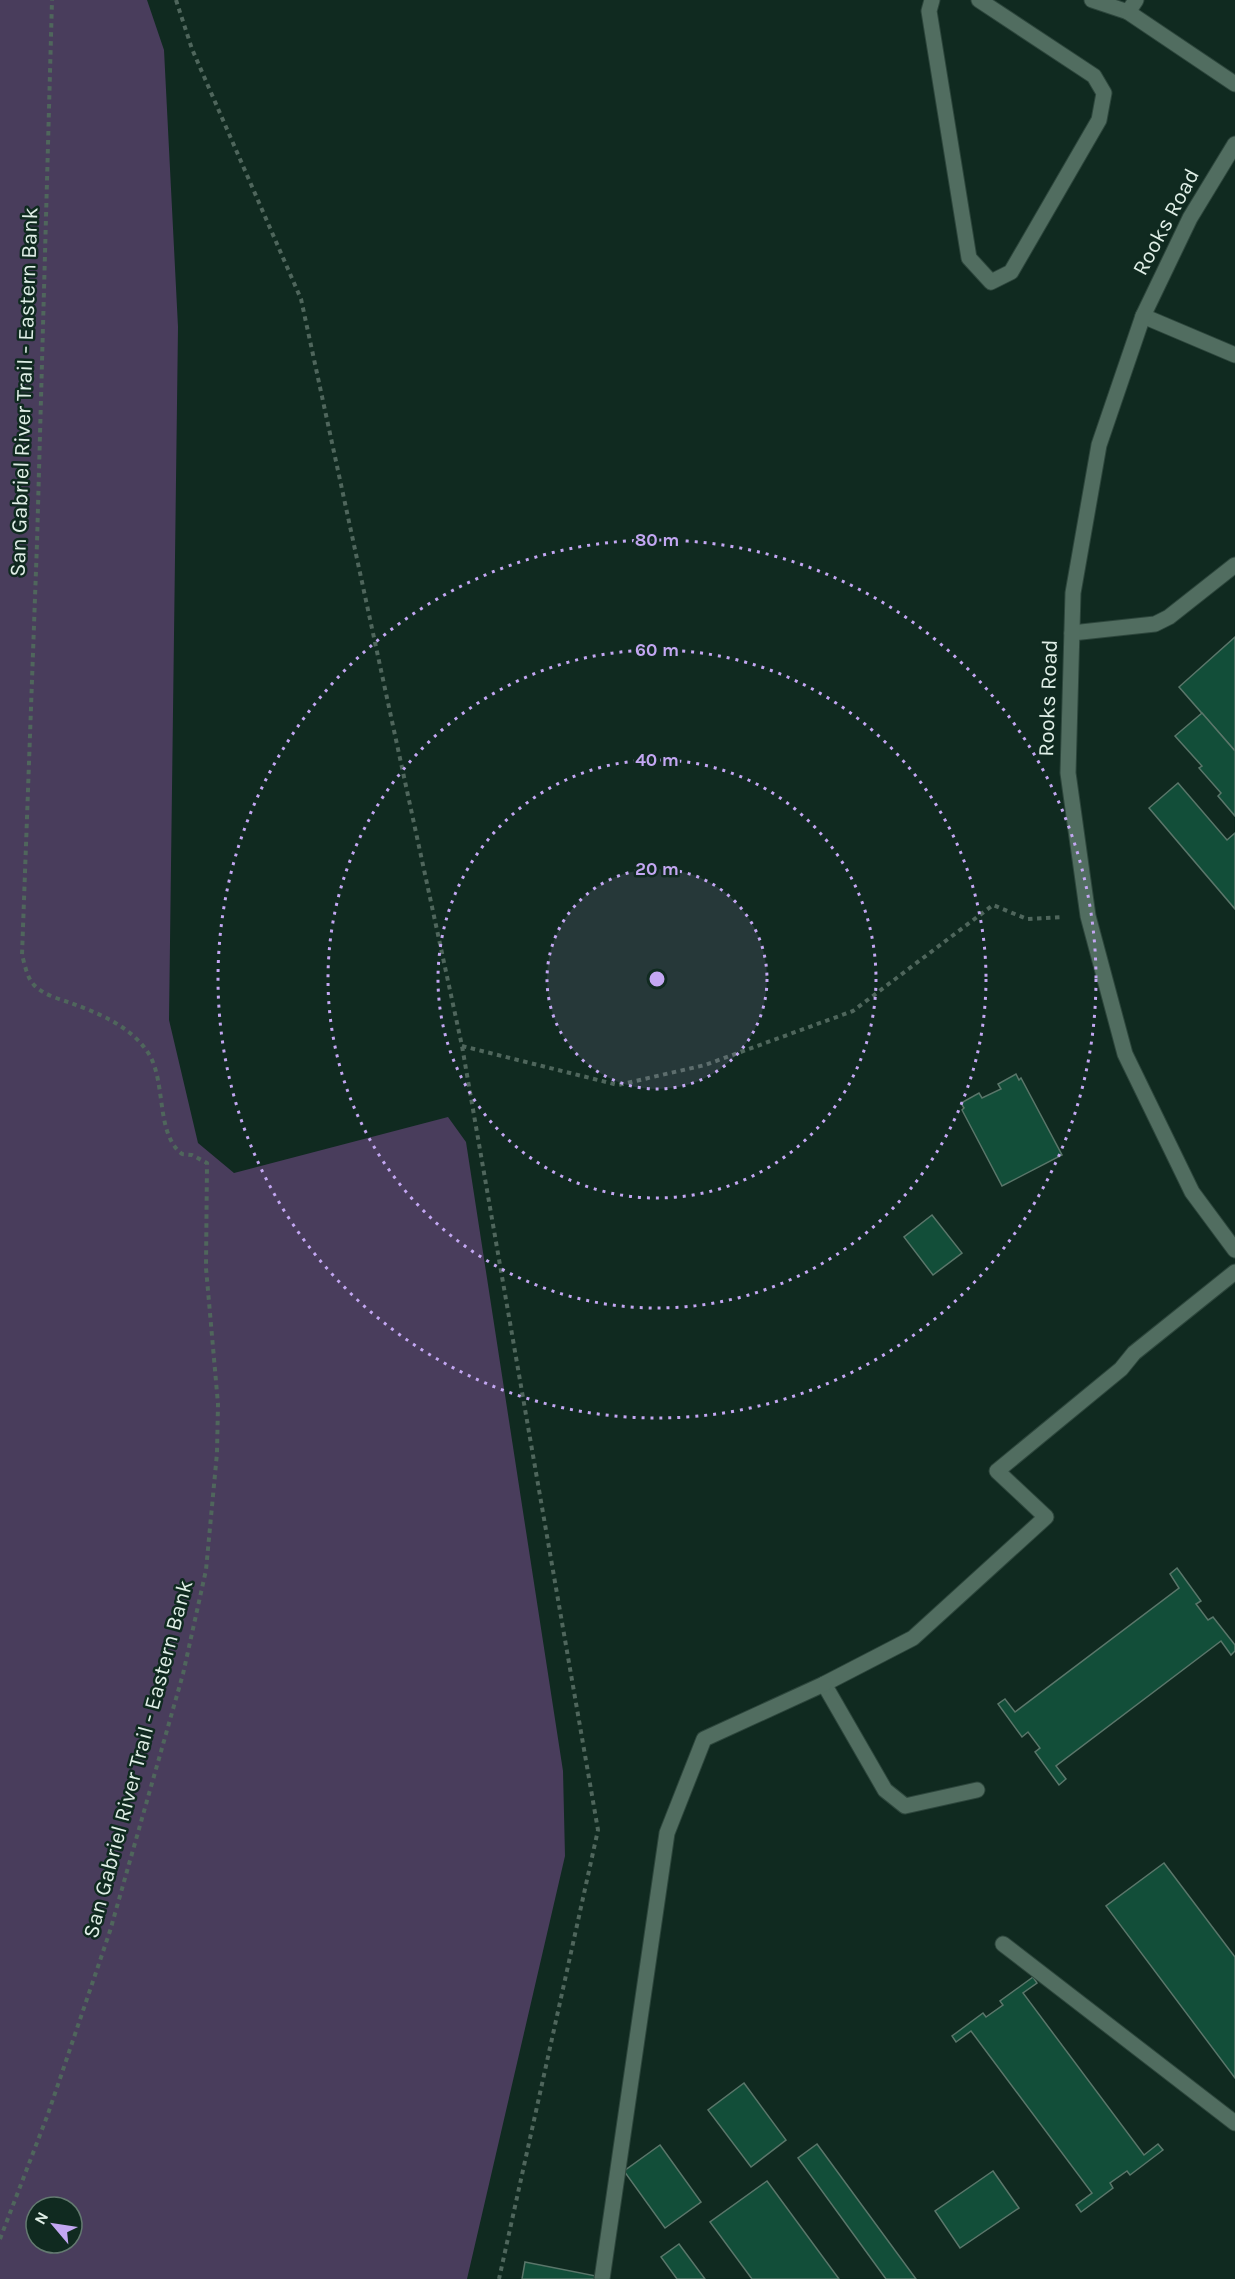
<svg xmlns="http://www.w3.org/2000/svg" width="1235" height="2279" font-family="Karla,sans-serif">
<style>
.green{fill:#493d5c;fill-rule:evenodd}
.building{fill:#124e39;stroke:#5a766a;stroke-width:1.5}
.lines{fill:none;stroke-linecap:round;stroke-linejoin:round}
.service-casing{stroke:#2d463c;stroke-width:17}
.minor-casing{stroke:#2d463c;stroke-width:17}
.tertiary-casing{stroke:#2d463c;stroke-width:17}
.path{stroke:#4f665c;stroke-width:4;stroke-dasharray:4.5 4.5;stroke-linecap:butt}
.service{stroke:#516d60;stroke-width:15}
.minor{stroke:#516d60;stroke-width:15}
.tertiary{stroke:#516d60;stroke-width:15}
.ring{fill:none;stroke:#c3a7f2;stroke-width:3;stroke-dasharray:3 6}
.labels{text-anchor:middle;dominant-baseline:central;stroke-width:5;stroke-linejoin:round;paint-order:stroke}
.street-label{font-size:22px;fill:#e0efe7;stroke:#102a20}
.centre{fill:#c3a7f2;stroke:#102a20;stroke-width:3}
.ring-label{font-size:18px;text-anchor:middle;font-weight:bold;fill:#c3a7f2;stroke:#102a20;stroke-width:5;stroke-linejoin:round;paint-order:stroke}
</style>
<rect width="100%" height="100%" fill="#102a20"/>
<path class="green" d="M0,0H147L164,50L178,327L169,1020L198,1143L234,1173L448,1117L466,1142L563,1771L565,1856L467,2279H0ZM36,2207H72V2243H36Z"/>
<g class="building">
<polygon points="1235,637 1235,751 1179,687"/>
<polygon points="1202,713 1235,751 1235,816 1218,796 1221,793 1199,768 1202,766 1175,736"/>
<polygon points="1178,783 1227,840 1235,833 1235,909 1149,808"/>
<polygon points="1016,1074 1019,1080 1021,1078 1062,1155 1002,1186 962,1110 964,1108 961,1103 979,1093 982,1098 1001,1089 998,1084"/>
<polygon points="932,1215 962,1253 933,1275 904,1237"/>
<polygon points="1177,1568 1201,1601 1196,1604 1208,1620 1213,1617 1235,1645 1235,1651 1231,1655 1221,1641 1056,1766 1066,1779 1059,1785 1035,1752 1040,1748 1028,1732 1022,1737 998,1704 1005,1699 1015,1712 1179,1588 1170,1574"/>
<polygon points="1164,1863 1235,1957 1235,2078 1106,1906"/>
<polygon points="1033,1977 1037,1983 1023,1993 1144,2155 1158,2144 1163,2150 1130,2175 1127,2171 1110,2183 1113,2188 1081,2212 1076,2205 1092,2193 971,2031 956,2042 952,2036 983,2013 986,2017 1003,2005 1000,2001"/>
<polygon points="744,2083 786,2140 751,2167 708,2110"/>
<polygon points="817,2144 916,2279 886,2279 798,2158"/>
<polygon points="660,2145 701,2202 665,2228 624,2171"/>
<polygon points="993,2171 1019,2208 960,2248 935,2211"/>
<polygon points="767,2181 839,2279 752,2279 710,2222"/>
<polygon points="679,2244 705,2279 677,2279 661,2257"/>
<polygon points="525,2262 596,2276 595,2279 522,2279"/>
</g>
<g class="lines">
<defs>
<g id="service">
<polyline points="932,0 929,11 969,258 991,282 1011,272 1099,120 1104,93 1094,76 979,0"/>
<polyline points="1092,0 1128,12"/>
<polyline points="1136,0 1128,12 1235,84"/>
<polyline points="1072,633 1155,624 1169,617 1235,565"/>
<polyline points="977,1790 905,1806 885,1790 824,1684 913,1638 1046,1517 997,1471 1121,1369 1134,1353 1235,1272"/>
<polyline points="1003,1944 1235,2123"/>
<polyline points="602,2279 667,1833 704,1739 824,1684"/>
</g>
<polyline id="minor" points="1143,316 1235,355"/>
<polyline id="tertiary" points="1235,144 1190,218 1143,316 1099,445 1073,593 1068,773 1088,916 1125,1054 1192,1192 1235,1250"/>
</defs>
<use href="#service" class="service-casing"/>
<use href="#minor" class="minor-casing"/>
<use href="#tertiary" class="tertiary-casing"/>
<g class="path">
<polyline points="176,0 192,49 301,299 462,1046 598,1830 499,2279"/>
<polyline points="462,1046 618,1085 705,1065 853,1011 993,905 1027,919 1063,917"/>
<path d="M0,2239L48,2114L110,1931L183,1674L206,1570L217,1453L218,1404L206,1268L207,1163L192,1155L182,1154C156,1134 166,1085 150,1056C134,1028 101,1014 71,1003C59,999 44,995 34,985C27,978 25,965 22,955L37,543L52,0"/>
</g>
<use href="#service" class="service"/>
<use href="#minor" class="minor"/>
<use href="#tertiary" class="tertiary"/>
</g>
<circle cx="657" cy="979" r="110" fill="#c3a7f2" fill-opacity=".12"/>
<g class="ring">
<circle cx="657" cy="979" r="110"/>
<circle cx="657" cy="979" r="219"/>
<circle cx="657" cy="979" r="329"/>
<circle cx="657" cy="979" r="439"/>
</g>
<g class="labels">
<g class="street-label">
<text transform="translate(1166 222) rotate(-62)">Rooks Road</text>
<text transform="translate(24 392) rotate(-88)">San Gabriel River Trail - Eastern Bank</text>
<text transform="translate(1048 698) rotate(-88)">Rooks Road</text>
<text transform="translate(138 1759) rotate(-75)">San Gabriel River Trail - Eastern Bank</text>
</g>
</g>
<circle cx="657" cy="979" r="9" class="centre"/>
<g class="ring-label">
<text x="657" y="546">80 m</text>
<text x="657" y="656">60 m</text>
<text x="657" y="766">40 m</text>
<text x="657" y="875">20 m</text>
</g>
<g transform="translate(54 2225) rotate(299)"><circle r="28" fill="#102a20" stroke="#637970" stroke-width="1.5"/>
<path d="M0-4.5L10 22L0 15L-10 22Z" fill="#c3a7f2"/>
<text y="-9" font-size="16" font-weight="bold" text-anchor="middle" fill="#e0efe7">N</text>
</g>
</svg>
